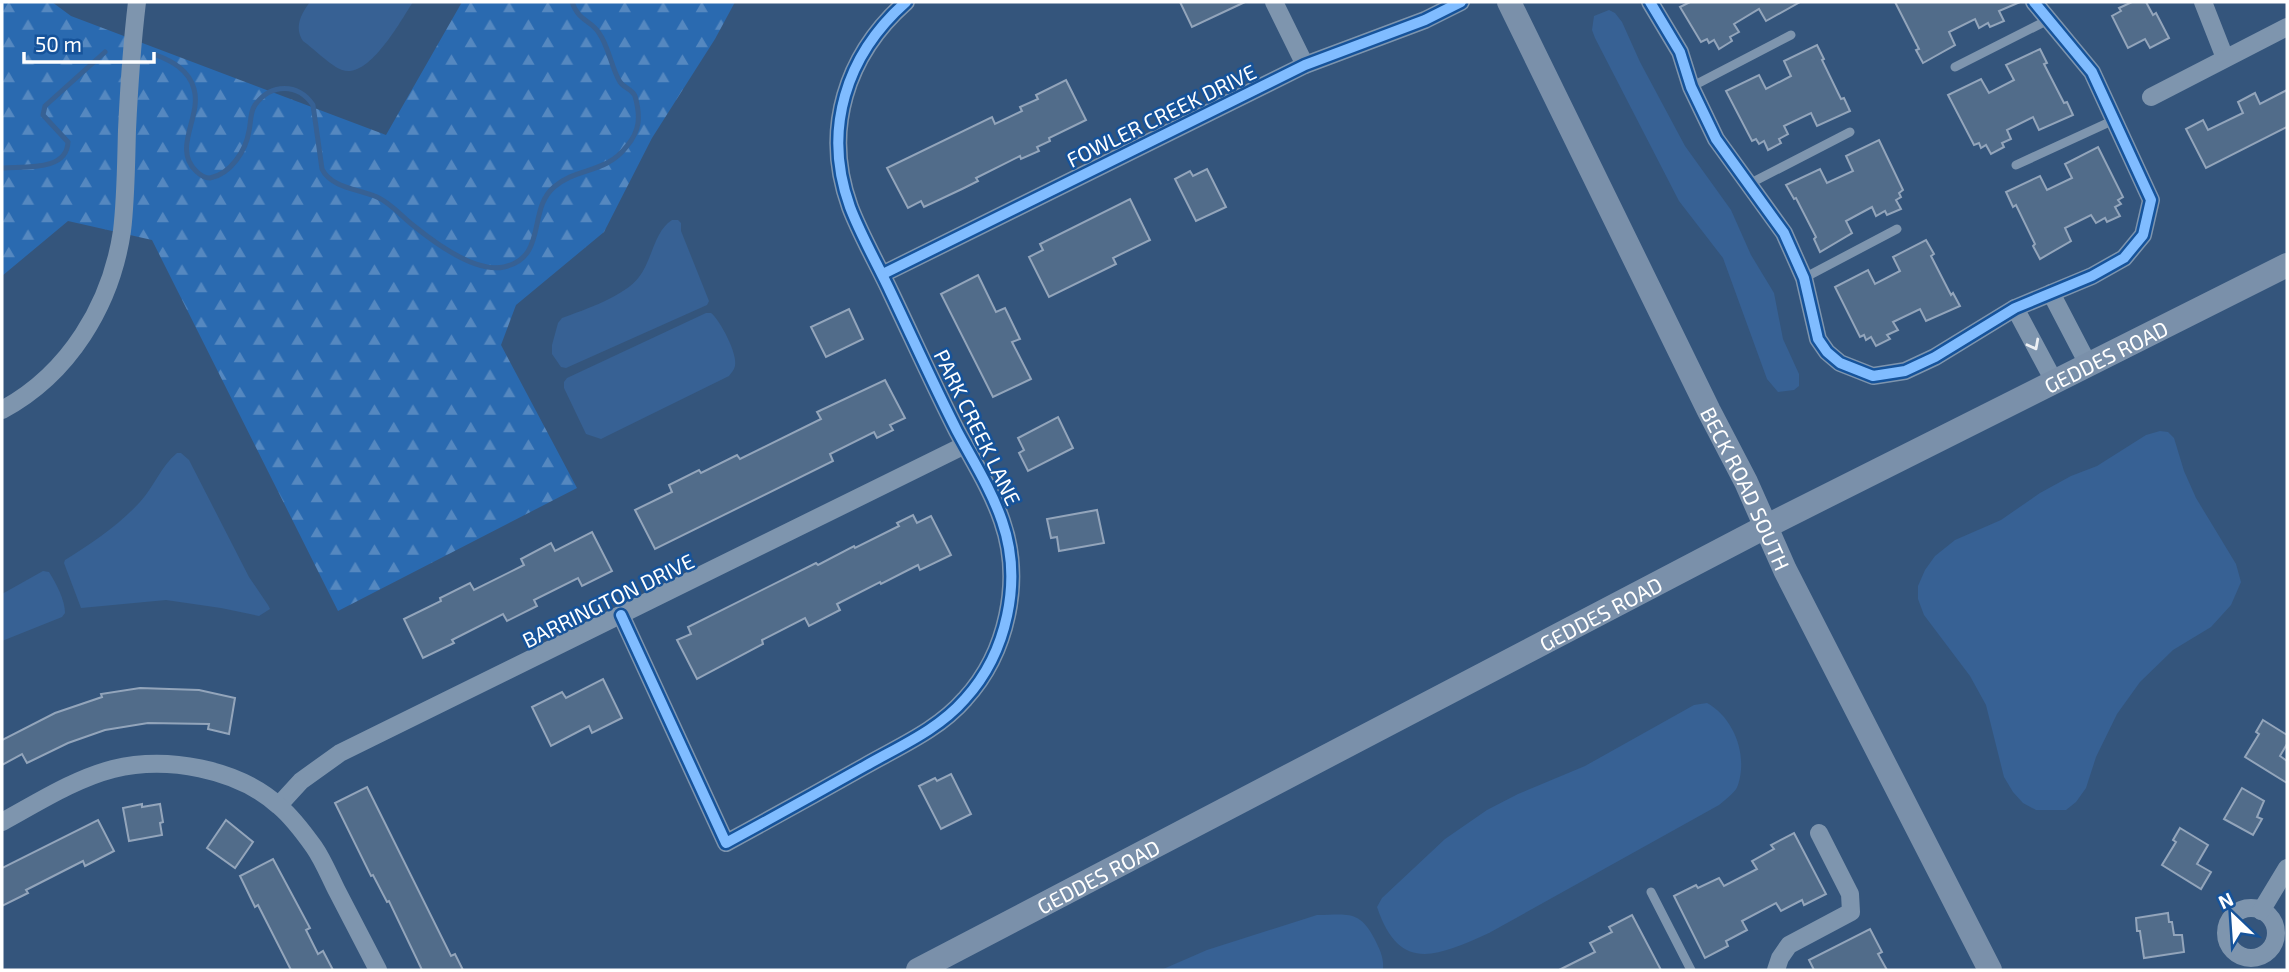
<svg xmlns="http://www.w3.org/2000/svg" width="2289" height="972" font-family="'Exo 2',sans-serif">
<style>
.forest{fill:url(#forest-firs)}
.water{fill:#376194}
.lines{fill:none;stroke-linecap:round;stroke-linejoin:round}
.stream{stroke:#376194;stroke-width:5}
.building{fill:#516c8a;stroke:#93a5bb;stroke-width:2}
.lane{stroke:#7e95ae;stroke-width:9}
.street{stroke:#7e95ae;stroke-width:18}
.secondary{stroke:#7a90aa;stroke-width:24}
.cycleway-casing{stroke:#16539a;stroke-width:15}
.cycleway{stroke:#80bcff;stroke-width:10}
.oneway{stroke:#eceff3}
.labels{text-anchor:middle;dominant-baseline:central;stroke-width:5;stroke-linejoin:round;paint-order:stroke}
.street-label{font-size:21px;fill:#fff;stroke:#16539a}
</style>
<defs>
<pattern id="forest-firs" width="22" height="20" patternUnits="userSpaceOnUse" patternTransform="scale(1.75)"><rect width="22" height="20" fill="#2a6ab0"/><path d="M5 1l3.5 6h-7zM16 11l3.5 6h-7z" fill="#5588c0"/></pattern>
</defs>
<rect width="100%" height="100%" fill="#34557c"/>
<polygon class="forest" points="2,2 52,2 71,16 386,135 462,2 735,2 715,39 652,138 604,232 516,305 501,345 577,488 338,611 152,240 68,221 2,276"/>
<g class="water">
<path d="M310,2H413C401,20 369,80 342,70C331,66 313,48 303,41C294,27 301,14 310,2Z"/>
<polygon points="1609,10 1615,13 1622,22 1640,62 1685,146 1731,210 1751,255 1774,293 1783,339 1799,374 1799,386 1794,390 1778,392 1767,379 1723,258 1679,201 1595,38 1592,30 1594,16"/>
<path d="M672,220H678L681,223V231L709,301L707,305L566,368L561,367L552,354V345L558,323L562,318C584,310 625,296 639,277C652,261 654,231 672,220Z"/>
<path d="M706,313H711C720,320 738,354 735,366C734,370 732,372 729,376L607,436L601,439L586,434L564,388V382L567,378Z"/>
<polygon points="2160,431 2168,432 2174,438 2184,471 2196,498 2236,564 2241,582 2231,605 2211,627 2173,650 2140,682 2117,714 2096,757 2086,788 2076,802 2066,810 2036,810 2023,803 2013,792 2004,777 1986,705 1970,676 1924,615 1918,599 1918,586 1925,570 1935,556 1955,540 2001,520 2040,493 2071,476 2097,466 2146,435"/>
<path d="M177,453H181L189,460L249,577L268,605L270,609L259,616L221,608L166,600L81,608L64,563L65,560C92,543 118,526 140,502C154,487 161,466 177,453Z"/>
<path d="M43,571L49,572C56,583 65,600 65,613L62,617L2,641V594Z"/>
<path d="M1707,703C1734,718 1748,755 1738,785C1736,792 1725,800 1719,805L1489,933C1434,958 1399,972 1377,907L1382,898L1445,839L1487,810L1518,794L1585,766L1694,705Z"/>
<path d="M1317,915C1346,915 1359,909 1374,938C1380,950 1384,957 1383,970H1161L1207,950Z"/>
</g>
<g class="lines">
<g class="stream">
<path d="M156,55C172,61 189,70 194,89C202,117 172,148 196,171C200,175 204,178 210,178C231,174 246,150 249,131C251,122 250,112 255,105C271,83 298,83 313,105L322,169C331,188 359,189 377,197C391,203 402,217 414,226C435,243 476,273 504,267C548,257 527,210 554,187C577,167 606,174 627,146C632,140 637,131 638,123C639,115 637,103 635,96C632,89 624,88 620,82C611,67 609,47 599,33C591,20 579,22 572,2"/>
<path d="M2,168C23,166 67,172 68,142L43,115L45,106L105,52"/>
</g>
</g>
<g class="building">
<polygon points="1180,2 1245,2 1192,27"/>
<polygon points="1690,2 1800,2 1766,21 1759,9 1734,24 1739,32 1730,37 1732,41 1719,49 1714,40 1709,43 1707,39 1701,42 1680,7"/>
<polygon points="1895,2 2020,2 1999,11 2004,21 1990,27 1988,23 1979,28 1975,19 1949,32 1955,45 1923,63 1916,50 1919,49"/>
<polygon points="2132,2 2146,2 2153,15 2156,13 2169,38 2150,48 2145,39 2128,48 2112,16 2121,11 2119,8"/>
<polygon points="1817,45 1824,59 1822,60 1841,99 1844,98 1850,111 1817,126 1811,113 1784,126 1788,134 1779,139 1781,143 1768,150 1764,141 1759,144 1756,139 1752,141 1726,91 1759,75 1766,89 1791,76 1784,61"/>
<polygon points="2040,49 2047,63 2044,64 2064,103 2067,102 2073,115 2039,130 2033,117 2007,130 2011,139 2002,143 2004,147 1991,154 1986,145 1981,148 1979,143 1974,145 1948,95 1981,79 1989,93 2014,80 2006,65"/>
<polygon points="1066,80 1086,120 1049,138 1050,141 1037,147 1039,151 1021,159 1020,156 976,178 978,181 962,189 924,207 921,201 908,208 887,168 992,117 995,124 1022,111 1020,107 1038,99 1036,95"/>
<polygon points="2287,90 2287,127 2206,168 2186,129 2203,120 2208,130 2243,113 2238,102 2255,93 2260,104"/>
<polygon points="1879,140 1903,190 1899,193 1901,197 1896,200 1901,209 1887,215 1885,211 1876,216 1872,207 1846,221 1852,233 1820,252 1814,239 1816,237 1796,198 1794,199 1786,185 1820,169 1827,183 1853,171 1846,156"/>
<polygon points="2098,147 2123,197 2118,200 2121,204 2115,207 2120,216 2107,222 2105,218 2096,223 2091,215 2065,228 2071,241 2040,259 2033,246 2035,244 2016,205 2013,207 2006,192 2040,176 2047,190 2072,178 2065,164"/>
<polygon points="1207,169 1226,207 1196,221 1175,179 1190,171 1193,176"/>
<polygon points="1130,199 1150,240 1113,258 1116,264 1049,297 1029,257 1043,250 1040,244"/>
<polygon points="1926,240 1934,254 1931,256 1951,295 1953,293 1960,306 1926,321 1920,309 1893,322 1898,330 1887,335 1890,339 1876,346 1871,337 1866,340 1864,335 1860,337 1835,287 1868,270 1875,284 1900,271 1893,257"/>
<polygon points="978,275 996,312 1005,308 1020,339 1012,342 1031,379 993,397 941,294"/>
<polygon points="849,309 863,339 826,357 811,327"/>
<polygon points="885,380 905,418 890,425 893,430 877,438 874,432 830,454 833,461 655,549 635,510 672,492 669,485 699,470 701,473 737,455 740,459 821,419 817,412"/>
<polygon points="1058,417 1073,448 1028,471 1019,453 1024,450 1018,438"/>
<polygon points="1097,510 1104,543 1059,551 1057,537 1051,538 1047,519"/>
<polygon points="913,515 917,523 931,516 951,555 920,570 918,565 881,584 880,582 837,604 840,610 809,626 805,618 762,640 763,644 697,679 677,640 691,634 688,627 816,563 818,565 854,546 855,548 899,526 897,523"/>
<polygon points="592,532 612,571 582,586 578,578 534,600 537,606 507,621 503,614 452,640 454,643 423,658 404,619 441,601 440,598 470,583 474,590 524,565 521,559 551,543 555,551"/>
<polygon points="603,679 622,718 592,733 589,726 551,746 532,707 562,692 566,698"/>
<polygon points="140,688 199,690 235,698 229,734 208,729 209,724 148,723 105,730 68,743 27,763 22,754 2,765 2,740 55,713 102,697 101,694"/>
<polygon points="2263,720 2287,735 2287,744 2280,756 2287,761 2287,783 2245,757 2259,734 2256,732"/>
<polygon points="951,774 971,814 941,829 919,786 935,778 937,781"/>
<polygon points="367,787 451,956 455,954 463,970 422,970 389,901 387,902 373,875 371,876 335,803"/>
<polygon points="2242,788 2264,801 2257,817 2262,819 2253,835 2224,819"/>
<polygon points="142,804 142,807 160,804 163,822 160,823 162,835 129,841 123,808"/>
<polygon points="98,820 114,851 85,866 83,861 26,890 28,893 2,906 2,868"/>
<polygon points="226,820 253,842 235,868 207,848"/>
<polygon points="2180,828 2208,845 2197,864 2211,872 2201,889 2162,865 2176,842 2173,840"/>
<polygon points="1794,833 1826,894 1804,905 1802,900 1781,911 1776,903 1742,921 1747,930 1726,941 1728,946 1705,958 1674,896 1696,885 1698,888 1719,878 1724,886 1757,869 1752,861 1774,849 1771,845"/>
<polygon points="273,859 310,928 306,930 318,954 323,951 333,970 291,970 258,905 255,907 240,876"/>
<polygon points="2168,913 2169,922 2172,922 2174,935 2182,935 2184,952 2144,958 2140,931 2137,931 2136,918"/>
<polygon points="1632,915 1661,970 1559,970 1595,952 1590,943 1612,932 1609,927"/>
<polygon points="1870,929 1882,952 1878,954 1887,970 1814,970 1809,960"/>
</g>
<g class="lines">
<g class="lane">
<polyline points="1955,67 2048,20"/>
<polyline points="1691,87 1791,35"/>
<polyline points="2016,165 2114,120"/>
<polyline points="1749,184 1850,132"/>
<polyline points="1804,278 1897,229"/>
<polyline points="1651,892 1691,970"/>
</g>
<g class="street">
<polyline points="1274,2 1305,65"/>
<polyline points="1650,2 1680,52 1691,87 1716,139 1784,233 1804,278 1818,339 1827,352 1840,363 1873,376 1905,371 1935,357 2015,308 2092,276 2124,258 2143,235 2151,200 2092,72 2034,2"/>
<polyline points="2203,2 2225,58"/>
<polyline points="2151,97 2287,27"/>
<polyline points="883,274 1305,65 1425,20 1461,2"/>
<polyline points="2051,293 2088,364"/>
<polyline points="2015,308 2054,381"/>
<path d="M2,410C69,374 111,305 122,231C126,198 126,163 127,130C129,87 132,44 137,2"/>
<path d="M621,615L726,843C772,818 819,792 865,766C900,746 938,730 965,699C1007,653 1023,581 1002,521C991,489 973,461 957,431C934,386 913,339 891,293C878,265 861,236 850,207C822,130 846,55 906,2"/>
<polyline points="279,805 301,781 340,753 965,445"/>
<path d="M2,822C37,803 74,779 113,769C166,756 237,768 279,806C292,817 304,833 314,847C323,860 329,875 336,889C350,916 364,943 378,970"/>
<circle cx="2251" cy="933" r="25"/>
<polyline points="2261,911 2287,868"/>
<polyline points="1776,970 1780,958 1789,945 1851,912 1850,894 1819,833"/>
</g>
<g class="secondary">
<path id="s1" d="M1509,2L1709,411L1746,482L1785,570L1990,970"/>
<path id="s2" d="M918,970L1765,527L2287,265"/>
</g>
<defs>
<g id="cycleway">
<polyline points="1650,2 1680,52 1691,87 1716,139 1784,233 1804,278 1818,339 1827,352 1840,363 1873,376 1905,371 1935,357 2015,308 2092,276 2124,258 2143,235 2151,200 2092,72 2034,2"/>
<polyline points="883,274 1305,65 1425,20 1461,2"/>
<path d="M621,615L726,843C772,818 819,792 865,766C900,746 938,730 965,699C1007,653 1023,581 1002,521C991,489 973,461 957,431C934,386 913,339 891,293C878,265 861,236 850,207C822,130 846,55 906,2"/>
</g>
</defs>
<use href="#cycleway" class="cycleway-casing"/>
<use href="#cycleway" class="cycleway"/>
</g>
<defs><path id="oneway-chevron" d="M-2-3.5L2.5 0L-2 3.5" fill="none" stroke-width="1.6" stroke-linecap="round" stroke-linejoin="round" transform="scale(1.75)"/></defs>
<use class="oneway" href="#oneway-chevron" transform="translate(2034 345) rotate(62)"/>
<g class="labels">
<g class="street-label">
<text transform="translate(1161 115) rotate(-26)">FOWLER CREEK DRIVE</text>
<text stroke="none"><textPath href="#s2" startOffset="1337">GEDDES ROAD</textPath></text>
<text transform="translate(978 427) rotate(64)">PARK CREEK LANE</text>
<text stroke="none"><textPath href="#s1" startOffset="541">BECK ROAD SOUTH</textPath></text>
<text transform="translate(608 600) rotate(-26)">BARRINGTON DRIVE</text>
<text stroke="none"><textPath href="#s2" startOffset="770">GEDDES ROAD</textPath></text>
<text stroke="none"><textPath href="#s2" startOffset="203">GEDDES ROAD</textPath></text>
</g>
</g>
<rect width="2289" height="972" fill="none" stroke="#ffffff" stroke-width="7"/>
<g transform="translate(2233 916) rotate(335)" stroke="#16539a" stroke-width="5" paint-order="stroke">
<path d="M0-5L12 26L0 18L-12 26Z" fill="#ffffff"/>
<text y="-10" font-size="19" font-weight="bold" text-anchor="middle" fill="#ffffff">N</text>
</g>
<path d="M24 52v10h130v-10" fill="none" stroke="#ffffff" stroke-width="3.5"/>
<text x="35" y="52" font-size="21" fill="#ffffff" stroke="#16539a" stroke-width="5" paint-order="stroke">50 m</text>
</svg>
